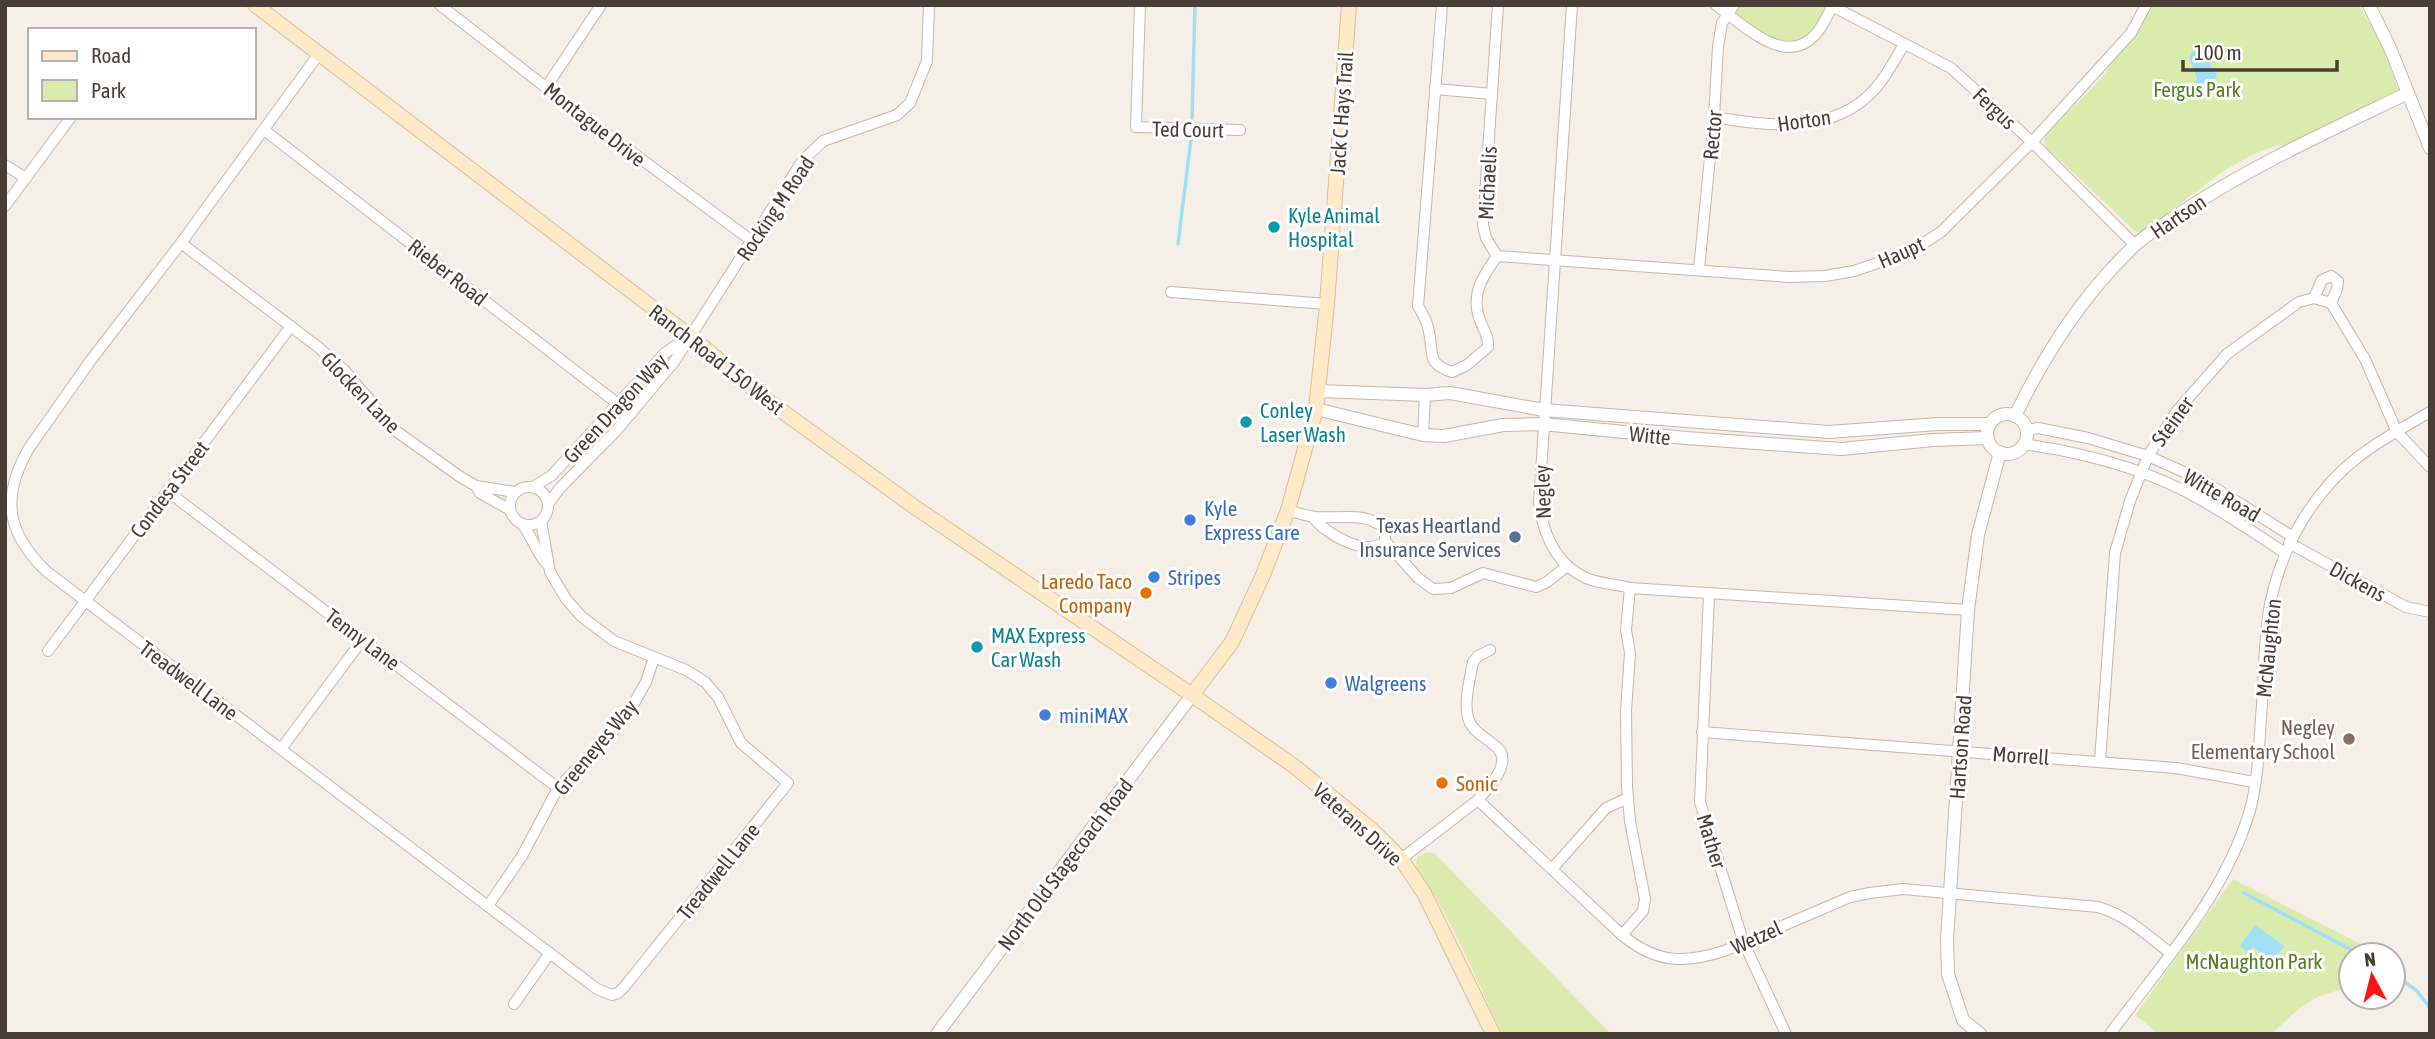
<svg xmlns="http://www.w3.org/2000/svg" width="2435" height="1039" font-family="'Asap Condensed',sans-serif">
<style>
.green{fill:#d9ecad}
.water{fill:#9fe0f6}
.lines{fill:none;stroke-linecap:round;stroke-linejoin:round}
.stream{stroke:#9fe0f6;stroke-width:3.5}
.minor-casing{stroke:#c4b8ac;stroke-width:12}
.tertiary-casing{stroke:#c4b8ac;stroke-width:14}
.secondary-casing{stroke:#dbbe96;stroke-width:16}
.minor{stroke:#fff;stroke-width:10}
.tertiary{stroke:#fff;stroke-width:12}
.secondary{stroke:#ffe9c7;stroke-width:14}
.culture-dot{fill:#0f9aa8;stroke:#fff;stroke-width:2.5}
.shop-dot{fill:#3f7fe0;stroke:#fff;stroke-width:2.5}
.service-dot{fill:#5c6f8a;stroke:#fff;stroke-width:2.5}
.food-dot{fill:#e8710a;stroke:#fff;stroke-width:2.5}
.education-dot{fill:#8d6e63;stroke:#fff;stroke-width:2.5}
.labels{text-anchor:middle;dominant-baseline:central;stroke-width:6;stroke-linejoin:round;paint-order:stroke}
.park-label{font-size:21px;fill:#547f24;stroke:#fff}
.street-label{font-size:21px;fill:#493e35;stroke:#fff}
.culture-label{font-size:21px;fill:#0d838f;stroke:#fff;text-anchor:start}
.shop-label{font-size:21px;fill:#366cbe;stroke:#fff;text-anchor:start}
.service-label{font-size:21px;fill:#4e5e75;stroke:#fff;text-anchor:end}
.food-label{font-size:21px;fill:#c56008;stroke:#fff;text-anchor:end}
.education-label{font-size:21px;fill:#785e54;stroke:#fff;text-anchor:end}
</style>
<rect width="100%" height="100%" fill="#f5efe7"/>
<g class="green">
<polygon points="1736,5 1829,5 1815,35 1783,46 1729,13"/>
<polygon points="2152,5 2359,5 2382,45 2398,89 2396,93 2292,143 2269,148 2250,156 2222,172 2141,233 2135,231 2046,147 2044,141 2046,134 2101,79"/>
<path d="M1425,853H1434L1611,1034H1502C1475,977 1452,918 1416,867L1417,857Z"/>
<path d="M2233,879L2382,955H2351V989C2316,991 2296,1010 2272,1034H2159L2135,1015Z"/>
</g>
<g class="water">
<polygon points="2200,49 2208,53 2211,66 2217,75 2208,90 2200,92 2196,89 2197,78 2189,58 2192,52"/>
<polygon points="2255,925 2284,946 2273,961 2253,947 2248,953 2240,946"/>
</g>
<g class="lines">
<g class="stream">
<polyline points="1192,118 1195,5"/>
<polyline points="1178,244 1191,139"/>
<polyline points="2244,893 2361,955"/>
<polyline points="2393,973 2417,991 2430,1008"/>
</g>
<defs>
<g id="minor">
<polyline points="440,5 575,110 752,241"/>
<polyline points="1140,5 1136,127 1240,130"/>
<path d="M1442,5L1418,306C1423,314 1428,323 1429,332C1434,355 1426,363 1452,372L1467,365L1488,347C1489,334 1481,327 1478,314C1472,290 1485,274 1497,256"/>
<path d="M1572,5L1539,502C1543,534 1555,564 1586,578C1600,584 1616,584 1630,588L1968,610"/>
<path d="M1716,5C1742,24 1785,68 1815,35C1822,28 1827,16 1832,7"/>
<polyline points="1830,5 1951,68 2032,142 2135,245"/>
<path d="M318,55L181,243L91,360L29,448C1,497 6,532 46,571L597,989L612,995L618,993L625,986L788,783L741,743L718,697L705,682L686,670L614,641L582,617L566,599L550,572L541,521"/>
<polyline points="547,86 601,5"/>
<polyline points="1435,89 1492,94"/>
<path d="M1714,117C1768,126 1833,135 1874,90C1886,77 1895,60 1904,44"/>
<polyline points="264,130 631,414"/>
<polyline points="5,165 26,178"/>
<polyline points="5,206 71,117"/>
<polyline points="181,243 318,347 344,370 396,431 459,476 476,486 480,493 510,510"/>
<polyline points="1497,256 1789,277 1825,276 1854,271 1910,252 1941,232 2032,142 2131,33 2146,5"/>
<polyline points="1497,256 1486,238 1483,225 1498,5"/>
<polyline points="1699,269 1714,117 1718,47 1722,23 1734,5"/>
<polyline points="1171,292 1327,304"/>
<polyline points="2314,298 2322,280 2331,276 2338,281 2337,289 2331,303"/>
<polyline points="2027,430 2038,428 2088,438 2148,456 2204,481 2293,537"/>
<polyline points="1423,435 1425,395"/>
<path d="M2024,444C2086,453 2149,469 2203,501C2231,517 2258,535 2285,553"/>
<polyline points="476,486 515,492"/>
<polyline points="533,487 551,476 665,353 684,340"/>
<circle cx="529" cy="506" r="19"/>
<polyline points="167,491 558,788"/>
<polyline points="548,504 560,488 616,431 674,362 803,160 823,141 897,115 910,103 927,61 929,5"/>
<path d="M1288,510C1297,513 1307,516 1316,517C1339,519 1367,511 1385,529V541L1418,578L1433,589L1451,588L1483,573L1536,587L1547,582L1567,566"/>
<path d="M1313,517C1325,534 1367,558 1385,541"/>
<path d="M522,524C532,536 535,551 546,563"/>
<polyline points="2289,543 2406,607 2430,612"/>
<polyline points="1709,595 1700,802 1743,941 1786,1034"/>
<polyline points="48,651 291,326"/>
<polyline points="1702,732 2176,768 2254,782"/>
<polyline points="281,749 363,639"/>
<polyline points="2100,761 2115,553 2130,501 2148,456 2176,412 2227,354 2299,302 2314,298 2331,303 2365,359 2397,432 2430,467"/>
<path d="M1478,800C1489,787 1516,760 1494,745C1486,738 1475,733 1470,723C1462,707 1470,679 1473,662L1478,656L1490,650"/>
<path d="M1401,859L1478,800L1622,935C1656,963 1683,964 1724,951L1850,897L1870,893L1903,889L2098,907C2126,915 2147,935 2170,953"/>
<polyline points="1552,869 1606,808 1628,798"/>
<polyline points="488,906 522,856 558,788 620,724 633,705 646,682 654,658"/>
<polyline points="1622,935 1643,911 1645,899 1630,821 1627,786 1626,711 1630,653 1626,630 1630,588"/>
<polyline points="514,1004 550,953"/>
<path d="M2110,1034C2162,963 2225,896 2250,810C2259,777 2259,739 2262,705C2264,672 2264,637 2270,604C2282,547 2311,494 2358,457C2380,440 2406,426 2430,412"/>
</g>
<g id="tertiary">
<polyline points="2369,5 2390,48 2430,148"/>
<polyline points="1319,391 1425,395 1450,393 1544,410 1829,432 1938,424 1990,424"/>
<polyline points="1316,409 1423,435 1444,436 1503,425 1542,424 1686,438 1841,449 1933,440 1988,438"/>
<circle cx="2007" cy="434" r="20"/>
<path d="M2015,416C2046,352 2082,296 2134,246C2148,233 2166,223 2182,212C2253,165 2331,130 2408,93"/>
<polyline points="937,1034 1192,695"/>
<polyline points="1980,1034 1963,1020 1948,974 1947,940 1968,610 1978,535 2000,452"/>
</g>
<g id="secondary">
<polyline points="255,5 690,336 768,401 916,508 1192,695 1294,766 1372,830 1401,859 1424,893 1493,1034"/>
<polyline points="1192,695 1232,642 1263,575 1288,510 1316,409 1327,304 1349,5"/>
</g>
</defs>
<use href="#minor" class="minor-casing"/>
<use href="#tertiary" class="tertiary-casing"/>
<use href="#secondary" class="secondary-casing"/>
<use href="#minor" class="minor"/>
<use href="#tertiary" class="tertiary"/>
<use href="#secondary" class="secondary"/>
</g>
<g class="culture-dot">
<circle cx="1274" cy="227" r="7"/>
<circle cx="1246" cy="422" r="7"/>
<circle cx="977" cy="647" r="7"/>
</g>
<g class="shop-dot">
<circle cx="1190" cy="520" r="7"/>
<circle cx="1154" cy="577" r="7"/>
<circle cx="1331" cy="683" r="7"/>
<circle cx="1045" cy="715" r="7"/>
</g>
<circle class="service-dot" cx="1515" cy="537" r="7"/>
<g class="food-dot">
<circle cx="1146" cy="593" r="7"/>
<circle cx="1442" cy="783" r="7"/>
</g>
<circle class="education-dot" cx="2349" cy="739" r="7"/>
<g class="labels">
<g class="park-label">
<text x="2197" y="89">Fergus Park</text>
<text x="2254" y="961">McNaughton Park</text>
</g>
<g class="street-label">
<text transform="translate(1995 108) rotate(43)">Fergus</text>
<text transform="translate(1341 113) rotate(-86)">Jack C Hays Trail</text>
<text transform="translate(1804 120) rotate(-8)">Horton</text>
<text transform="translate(595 124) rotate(38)">Montague Drive</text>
<text transform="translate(1188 129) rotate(1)">Ted Court</text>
<text transform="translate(1712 135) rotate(-85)">Rector</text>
<text transform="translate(1487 183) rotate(-87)">Michaelis</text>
<text transform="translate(775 208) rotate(-56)">Rocking M Road</text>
<text transform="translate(2178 216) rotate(-34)">Hartson</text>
<text transform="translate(1901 252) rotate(-24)">Haupt</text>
<text transform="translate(448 272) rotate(38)">Rieber Road</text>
<text transform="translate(717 359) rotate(38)">Ranch Road 150 West</text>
<text transform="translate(361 392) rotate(46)">Glocken Lane</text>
<text transform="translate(615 408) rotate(-47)">Green Dragon Way</text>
<text transform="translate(2172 421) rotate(-54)">Steiner</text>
<text transform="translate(1650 435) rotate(6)">Witte</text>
<text transform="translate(169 489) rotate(-53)">Condesa Street</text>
<text transform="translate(1542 492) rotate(-92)">Negley</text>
<text transform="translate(2222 495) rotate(30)">Witte Road</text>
<text transform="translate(2358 581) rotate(29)">Dickens</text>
<text transform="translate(363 639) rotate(37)">Tenny Lane</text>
<text transform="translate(2268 648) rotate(-84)">McNaughton</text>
<text transform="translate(189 680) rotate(37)">Treadwell Lane</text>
<text transform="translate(595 747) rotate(-50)">Greeneyes Way</text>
<text transform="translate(1960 747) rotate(-86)">Hartson Road</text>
<text transform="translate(2021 755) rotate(4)">Morrell</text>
<text transform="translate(1358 824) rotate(42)">Veterans Drive</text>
<text transform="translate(1712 841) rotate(73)">Mather</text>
<text transform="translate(1065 864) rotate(-53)">North Old Stagecoach Road</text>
<text transform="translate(718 871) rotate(-51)">Treadwell Lane</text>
<text transform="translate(1756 937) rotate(-24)">Wetzel</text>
</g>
<g class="culture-label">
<text x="1288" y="215">Kyle Animal<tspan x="1288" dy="24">Hospital</tspan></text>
<text x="1260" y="410">Conley<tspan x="1260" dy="24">Laser Wash</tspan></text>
<text x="991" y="635">MAX Express<tspan x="991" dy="24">Car Wash</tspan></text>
</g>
<g class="shop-label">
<text x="1204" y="508">Kyle<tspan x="1204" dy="24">Express Care</tspan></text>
<text x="1168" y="577">Stripes</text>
<text x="1345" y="683">Walgreens</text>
<text x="1059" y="715">miniMAX</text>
</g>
<g class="service-label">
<text x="1501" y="525">Texas Heartland<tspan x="1501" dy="24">Insurance Services</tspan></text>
</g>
<g class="food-label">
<text x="1132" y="581">Laredo Taco<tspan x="1132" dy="24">Company</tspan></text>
<text x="1456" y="783" text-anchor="start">Sonic</text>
</g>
<g class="education-label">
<text x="2335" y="727">Negley<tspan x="2335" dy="24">Elementary School</tspan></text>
</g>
</g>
<rect width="2435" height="1039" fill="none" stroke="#493e35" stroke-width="14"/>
<rect x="28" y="28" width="228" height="91" fill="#ffffff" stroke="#b6b2ae" stroke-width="2"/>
<rect x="42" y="51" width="35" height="10" fill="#ffe9c7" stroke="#b6b2ae" stroke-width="2"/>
<text x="91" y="63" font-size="21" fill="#493e35">Road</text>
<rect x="42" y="80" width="35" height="21" fill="#d9ecad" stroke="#b6b2ae" stroke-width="2"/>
<text x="91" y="98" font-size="21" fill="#493e35">Park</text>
<g transform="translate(2372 976) rotate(353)"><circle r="33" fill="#ffffff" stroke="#b6b2ae" stroke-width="2"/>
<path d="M0-5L12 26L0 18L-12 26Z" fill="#ff1415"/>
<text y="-10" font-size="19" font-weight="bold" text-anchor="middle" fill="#493e35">N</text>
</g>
<path d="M2183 60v10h154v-10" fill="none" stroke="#493e35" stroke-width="3.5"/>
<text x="2194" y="60" font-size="21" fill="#493e35" stroke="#ffffff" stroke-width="5" paint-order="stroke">100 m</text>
</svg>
